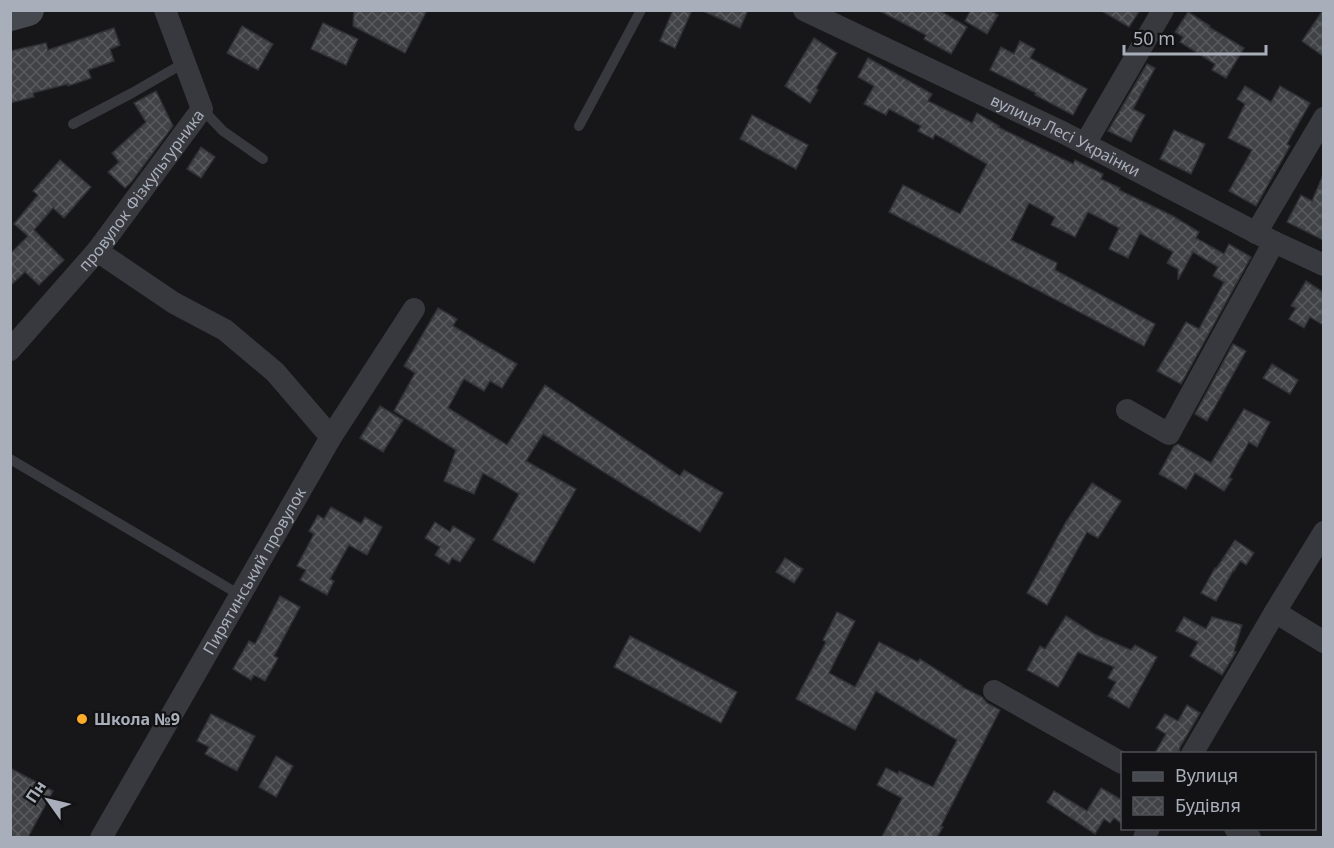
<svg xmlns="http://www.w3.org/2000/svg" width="1334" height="848" font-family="'Noto Sans',sans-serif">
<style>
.building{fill:url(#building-cross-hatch);stroke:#303135;stroke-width:1.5}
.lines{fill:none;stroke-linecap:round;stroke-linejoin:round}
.service{stroke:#37393e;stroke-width:10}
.minor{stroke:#37393e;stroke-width:22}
.secondary{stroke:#45484e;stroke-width:32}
.poi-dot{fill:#ffac28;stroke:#121214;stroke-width:2}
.labels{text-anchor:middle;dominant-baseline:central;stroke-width:4.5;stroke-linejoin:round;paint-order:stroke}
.street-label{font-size:16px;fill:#a8aeba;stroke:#121214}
.poi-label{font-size:16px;font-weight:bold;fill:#a8aeba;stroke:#121214;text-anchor:start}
</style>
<defs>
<pattern id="building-cross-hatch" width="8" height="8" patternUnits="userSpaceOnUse" patternTransform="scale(1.5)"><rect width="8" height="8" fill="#404246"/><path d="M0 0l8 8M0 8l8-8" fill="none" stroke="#595b5f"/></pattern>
</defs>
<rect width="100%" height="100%" fill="#171719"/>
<g class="building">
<polygon points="354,10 427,10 405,53 353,26"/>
<polygon points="673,10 692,10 675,48 660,41"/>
<polygon points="701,10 748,10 740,28"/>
<polygon points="878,10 939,10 967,27 951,54 924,39 926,35"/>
<polygon points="971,10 990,10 998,15 987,34 965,21"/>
<polygon points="1100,10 1140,10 1129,27"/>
<polygon points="1323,10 1323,56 1302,41"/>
<polygon points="1188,12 1210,26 1209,27 1244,48 1226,78 1212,70 1215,64 1180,42 1183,37 1175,32"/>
<polygon points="323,23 358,39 346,65 311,49"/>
<polygon points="242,26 273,44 258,70 227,53"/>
<polygon points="114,28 120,45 110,49 114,61 88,70 91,78 68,86 68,84 33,93 34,97 10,103 10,51 46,43 48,50"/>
<polygon points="814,38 837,53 816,88 818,90 810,103 785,86"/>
<polygon points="1020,41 1035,49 1030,58 1087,89 1073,115 1035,95 1036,93 990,70 1001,47 1014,54"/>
<polygon points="868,58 932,94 928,101 972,123 977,113 999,126 998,127 1073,164 1075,160 1103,174 1101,179 1120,188 1119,190 1173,216 1199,232 1196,238 1224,254 1229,244 1251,257 1181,384 1157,371 1186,322 1199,329 1224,282 1213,276 1218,267 1193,252 1178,280 1178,269 1167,263 1173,252 1140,233 1128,258 1109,249 1119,228 1088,212 1075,237 1051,225 1055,217 1029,203 1011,240 1057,263 1055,270 1155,324 1144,346 889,212 903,185 960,214 987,164 935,134 933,139 918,131 921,126 889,109 886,115 864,104 874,86 858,77"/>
<polygon points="1147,64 1155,68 1133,109 1145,115 1131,142 1108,131"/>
<polygon points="1245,86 1271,102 1280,86 1310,103 1287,144 1290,146 1256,206 1229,191 1252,150 1228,138 1245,104 1237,99"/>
<polygon points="156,91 173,126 132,181 125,188 108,172 119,162 112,153 146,122 134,103"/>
<polygon points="752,115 808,145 796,169 740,139"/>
<polygon points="1174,130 1205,144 1191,174 1160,159"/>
<polygon points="201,147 215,157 201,178 187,169"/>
<polygon points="60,160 91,187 64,218 53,208 34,230 64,260 39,285 25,272 10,286 10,254 28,236 14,224 38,195 33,191"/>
<polygon points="1323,175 1323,240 1287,222 1301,195 1312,201"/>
<polygon points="1306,281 1323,292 1323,325 1310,317 1304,328 1289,319 1296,308 1291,306"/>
<polygon points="438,308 457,319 453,326 517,364 502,388 490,381 484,391 464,379 448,408 507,445 545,385 680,476 684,470 723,493 700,532 543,434 526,461 576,489 534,563 493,540 519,494 483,473 474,494 444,481 456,450 394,411 415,373 404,366"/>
<polygon points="1233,344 1246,351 1207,421 1195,414"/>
<polygon points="1272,364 1298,380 1290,394 1263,378"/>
<polygon points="380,406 403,420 383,452 360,438"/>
<polygon points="1244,409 1270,422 1257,447 1249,442 1229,478 1232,479 1224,491 1195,473 1186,489 1159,474 1174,446 1178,444 1211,463"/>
<polygon points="1092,483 1121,501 1098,538 1087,532 1047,605 1027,593 1066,522"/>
<polygon points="331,507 361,524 365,517 382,527 367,555 349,545 330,579 334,581 327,595 300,580 306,570 297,566 314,534 309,531 318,515 324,519"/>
<polygon points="435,522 450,532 453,526 475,539 460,562 452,558 449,564 435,555 440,547 425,538"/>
<polygon points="1235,540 1254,553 1246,565 1240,561 1234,571 1233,571 1216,601 1201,593 1215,568 1216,569"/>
<polygon points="785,558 803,569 794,583 776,572"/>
<polygon points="280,596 300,607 274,656 278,658 265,681 254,675 251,680 233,669 249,641 255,644"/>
<polygon points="837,612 855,621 829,673 855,687 879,642 918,662 920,659 962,686 962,687 982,697 987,703 1000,710 941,826 943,827 937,837 882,837 902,798 877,785 886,768 898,774 899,771 933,787 957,740 876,691 855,730 796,699 826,642 823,640"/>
<polygon points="1066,616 1094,634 1131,650 1135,645 1157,657 1129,708 1108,696 1116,682 1108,678 1114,667 1078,652 1058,687 1027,670 1040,646 1045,649"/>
<polygon points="1184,617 1206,629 1212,617 1242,625 1234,651 1236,652 1222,675 1190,656 1198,642 1176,631"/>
<polygon points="630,636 737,692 721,723 614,667"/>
<polygon points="1187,705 1200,713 1180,747 1179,753 1155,753 1166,734 1156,728 1165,714 1178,721"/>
<polygon points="211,714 255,736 237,771 205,754 209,747 197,741"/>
<polygon points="276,756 293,766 276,797 259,787"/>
<polygon points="10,768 53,791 28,837 10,837"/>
<polygon points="1101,788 1122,800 1122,824 1114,818 1110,823 1104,819 1095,834 1047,802 1054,791 1087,811"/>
</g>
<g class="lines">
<g class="service">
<polyline points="202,109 223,131 263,159"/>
<polyline points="73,124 132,93 184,63"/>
<polyline points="579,126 641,10"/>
<polyline points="10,459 240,595"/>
</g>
<g class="minor">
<path id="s1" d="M804,10L1064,133L1274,242L1324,265"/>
<polyline points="1085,144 1163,10"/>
<polyline points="1256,233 1324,118"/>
<polyline points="97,251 174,303 225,330 275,372 331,437"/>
<path id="s2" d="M10,350L97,251L202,109L165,10"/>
<polyline points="1127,410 1169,434 1274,242"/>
<polyline points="1275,612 1324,642"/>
<polyline points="994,691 1122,763"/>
<polyline points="1192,754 1275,612 1324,532"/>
<polyline points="1235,828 1250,838"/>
<path id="s3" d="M101,838L331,437L414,309"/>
<polyline points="1144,838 1149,828"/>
</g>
<polyline class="secondary" points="10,15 28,10"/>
</g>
<circle class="poi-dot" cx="82" cy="719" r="6"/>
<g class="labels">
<g class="street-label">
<text stroke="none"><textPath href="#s1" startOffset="290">вулиця Лесі Українки</textPath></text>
<text stroke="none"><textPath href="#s2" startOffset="207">провулок Фізкультурника</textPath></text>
<text stroke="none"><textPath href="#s3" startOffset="308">Пирятинський провулок</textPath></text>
</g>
<g class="poi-label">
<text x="94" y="719">Школа №9</text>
</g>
</g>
<rect width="1334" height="848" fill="none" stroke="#a8aeba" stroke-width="24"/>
<rect x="1121" y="752" width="195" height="78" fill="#121214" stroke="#4e5056" stroke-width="1.5"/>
<rect x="1133" y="772" width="30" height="9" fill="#45484e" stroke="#4e5056" stroke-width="1.5"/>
<text x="1175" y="782" font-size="18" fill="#a8aeba">Вулиця</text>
<rect x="1133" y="797" width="30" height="18" fill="url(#building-cross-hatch)" stroke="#4e5056" stroke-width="1.5"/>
<text x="1175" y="812" font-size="18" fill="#a8aeba">Будівля</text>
<g transform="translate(48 800) rotate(304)" stroke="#121214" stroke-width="4.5" paint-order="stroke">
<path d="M0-4.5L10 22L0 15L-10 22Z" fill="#a8aeba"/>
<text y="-9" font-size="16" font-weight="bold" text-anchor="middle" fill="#a8aeba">Пн</text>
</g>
<path d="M1124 45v9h142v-9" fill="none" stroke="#a8aeba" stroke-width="3"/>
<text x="1133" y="45" font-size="18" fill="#a8aeba" stroke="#121214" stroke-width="4.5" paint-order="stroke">50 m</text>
</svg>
